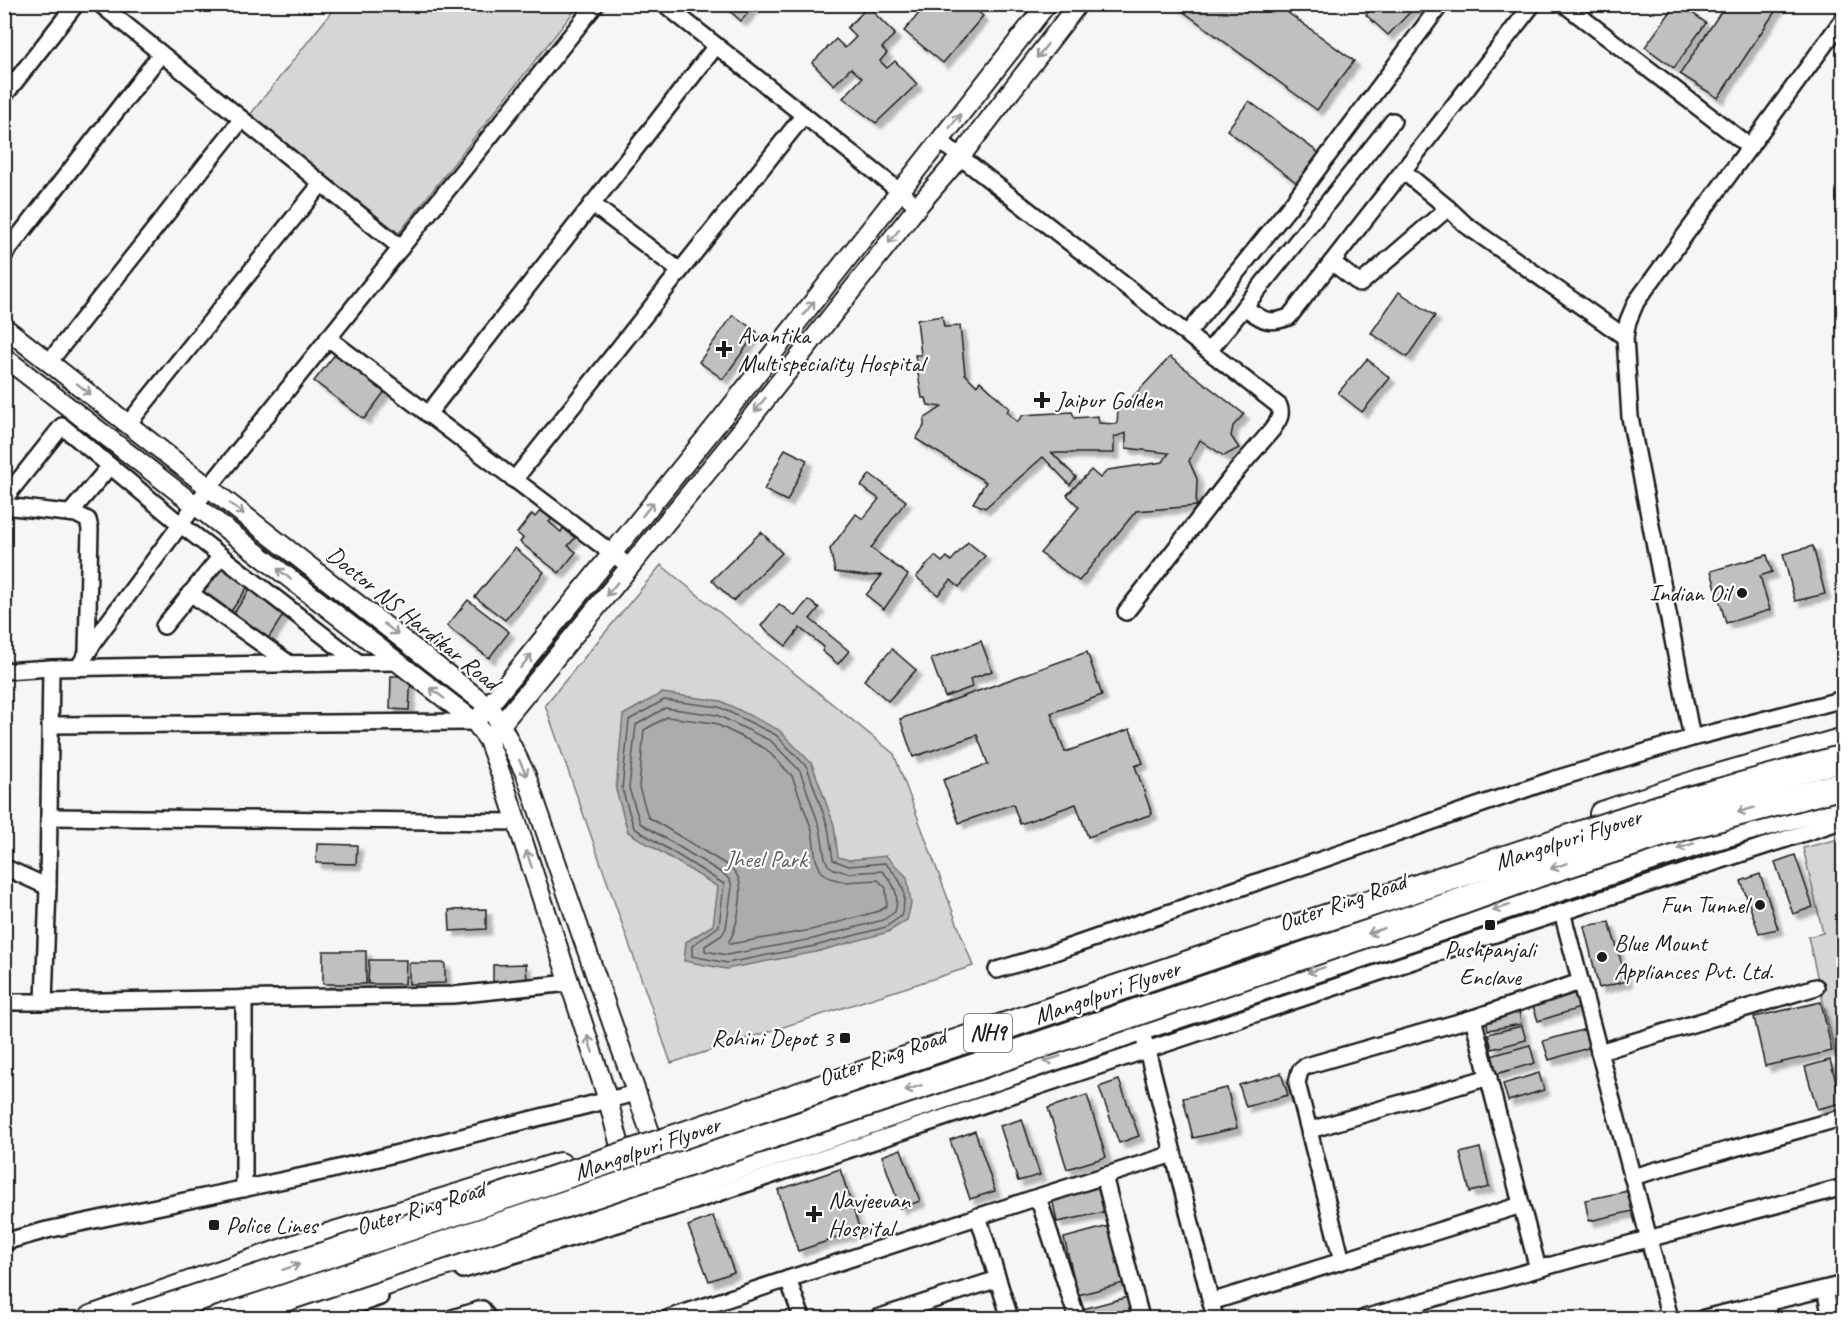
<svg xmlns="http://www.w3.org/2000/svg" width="1848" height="1323" font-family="Caveat,sans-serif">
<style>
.green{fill:#d6d6d6;stroke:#797979;stroke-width:1.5}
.water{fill:#acacac;stroke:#727272;stroke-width:1.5}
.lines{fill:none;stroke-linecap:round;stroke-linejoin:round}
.shore{stroke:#565656;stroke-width:1.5}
.building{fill:#c0c0c0;stroke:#1c1c1c;stroke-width:1.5;filter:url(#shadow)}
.minor-casing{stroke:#1c1c1c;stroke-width:20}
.tertiary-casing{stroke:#1c1c1c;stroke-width:22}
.primary-casing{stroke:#1c1c1c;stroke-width:28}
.minor{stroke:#fff;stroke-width:15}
.tertiary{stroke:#fff;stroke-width:18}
.primary{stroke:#fff;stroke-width:24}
.trunk-bridge-casing{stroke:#1c1c1c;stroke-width:30;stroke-linecap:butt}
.trunk-bridge{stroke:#fff;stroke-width:26}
.oneway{stroke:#999}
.poi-dot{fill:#1c1c1c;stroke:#fff;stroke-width:2}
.labels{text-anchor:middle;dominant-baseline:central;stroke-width:4.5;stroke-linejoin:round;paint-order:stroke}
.shield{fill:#fff;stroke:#606060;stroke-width:1.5}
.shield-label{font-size:22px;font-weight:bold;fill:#1c1c1c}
.poi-label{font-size:24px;fill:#1c1c1c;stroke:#fff;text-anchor:start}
.street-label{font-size:24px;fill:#1c1c1c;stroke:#fff}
.park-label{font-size:24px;fill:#5d5d5d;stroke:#fff}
</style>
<defs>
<filter id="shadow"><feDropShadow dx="5.5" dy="5.5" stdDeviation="1.5" flood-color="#0004"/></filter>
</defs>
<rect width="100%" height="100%" fill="#f6f6f6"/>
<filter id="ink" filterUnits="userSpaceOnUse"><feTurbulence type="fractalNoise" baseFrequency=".0167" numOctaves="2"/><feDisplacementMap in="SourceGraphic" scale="12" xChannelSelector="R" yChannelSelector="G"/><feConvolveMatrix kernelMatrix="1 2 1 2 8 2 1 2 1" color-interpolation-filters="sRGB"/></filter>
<g filter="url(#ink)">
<g class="green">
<polygon points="337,5 579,5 399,233 249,116"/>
<polygon points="661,565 894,754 973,966 671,1063 545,705"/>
<polygon points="1843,838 1843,1087 1808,937 1823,933 1803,848"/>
</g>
<polygon class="water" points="662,693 721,701 779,730 812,764 834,825 838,857 849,860 886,856 907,877 911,904 907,920 888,932 816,952 726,969 684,961 686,942 713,925 718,887 628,832 616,790 623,715"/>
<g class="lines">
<g class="shore">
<path d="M664,700L719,707L776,735L807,767L828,827L833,860L849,866L885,863C902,880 909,892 901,916L886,927L815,946L727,963L692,956V946L719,926L724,884L634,828L622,789L629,720Z"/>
<path d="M665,708L717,715L771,741L800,771L820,828L825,858L828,865L834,869L848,873L882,871C894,883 900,894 895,912L883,920L813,939L727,955L705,951V946L722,935L726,928L732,887L730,880L725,875L640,823L629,788L636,725Z"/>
<path d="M667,717L714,723L766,749L792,776L812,830L816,860L821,871L830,878L845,882L878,880L886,888L887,906L879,911L811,930L730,944L729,941C737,930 742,897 740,884C739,876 735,872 730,867L648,817L639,787L644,730Z"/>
</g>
</g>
<g class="building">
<polygon points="726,4 756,4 741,21 724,6"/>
<polygon points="927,4 969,4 983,16 943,63 904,31"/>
<polygon points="1173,4 1276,4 1354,61 1317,110"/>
<polygon points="1375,4 1416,4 1417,5 1388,35 1366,15"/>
<polygon points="1676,4 1680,4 1706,23 1674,68 1645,47"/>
<polygon points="1726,4 1780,4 1718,98 1680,74"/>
<polygon points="868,7 895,34 882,48 887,53 880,61 887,68 895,61 917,84 876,123 843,98 862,78 851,68 834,85 812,63 836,39 845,48 856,37 847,28"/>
<polygon points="1249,101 1320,154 1297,183 1227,130"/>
<polygon points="1399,292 1435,316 1407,357 1371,333"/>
<polygon points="733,315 757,332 723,379 699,362"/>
<polygon points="942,316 944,327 960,326 965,374 977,386 980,381 1009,408 1007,412 1017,422 1023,415 1072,412 1075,418 1098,416 1099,423 1117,424 1118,409 1129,407 1128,402 1170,357 1244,414 1233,426 1231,436 1239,448 1224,456 1200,440 1189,461 1197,479 1196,506 1136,511 1079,581 1040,553 1079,507 1067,495 1091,470 1100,478 1108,470 1163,462 1169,453 1126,448 1126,433 1114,437 1114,453 1052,453 1076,477 1070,485 1043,457 985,508 973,503 986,482 916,439 924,426 924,419 942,407 928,405 926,398 922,398 915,355 921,355 917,320"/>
<polygon points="336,353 386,390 364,419 314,381"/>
<polygon points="1367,359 1390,378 1362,412 1338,393"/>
<polygon points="785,449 807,460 787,501 764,490"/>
<polygon points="870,474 906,501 871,548 908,575 884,609 866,595 882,575 864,576 835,572 830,549 856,514 863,519 879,499 861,486"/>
<polygon points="541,510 552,519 549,522 561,532 563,528 575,538 568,546 576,552 559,573 520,542 523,538 517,533 532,514 535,517"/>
<polygon points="761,532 782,553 733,601 712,580"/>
<polygon points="968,542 985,556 959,587 951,580 938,595 916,577 935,556 942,562 947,557 951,561"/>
<polygon points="1813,546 1825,594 1795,601 1783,554"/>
<polygon points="515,548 544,572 505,620 475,597"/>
<polygon points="1767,555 1772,572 1760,576 1770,610 1726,623 1711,571"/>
<polygon points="221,560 252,581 227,617 196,597"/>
<polygon points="252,586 287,609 266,642 230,619"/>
<polygon points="468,600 509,632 489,658 447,626"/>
<polygon points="808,600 819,608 810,619 849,651 838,664 822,651 824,647 800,628 786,646 761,626 779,604 795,616"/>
<polygon points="981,641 992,671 970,679 972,687 945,697 931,659"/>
<polygon points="892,649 916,670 888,701 864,680"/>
<polygon points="1087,652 1102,695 1051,713 1065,752 1130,729 1143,763 1135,766 1152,814 1088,837 1076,804 1020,824 1013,804 959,823 943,780 988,764 977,735 913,757 900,719"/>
<polygon points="391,676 411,676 409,710 390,709"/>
<polygon points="317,844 357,845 356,864 316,863"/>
<polygon points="1795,855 1813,907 1793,914 1775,862"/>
<polygon points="1760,874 1778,929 1759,933 1741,881"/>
<polygon points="486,909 486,929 450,931 449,910"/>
<polygon points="1609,922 1627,981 1599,988 1584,926"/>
<rect x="323" y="951" width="43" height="33"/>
<polygon points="369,960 406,960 405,984 368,984"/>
<polygon points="409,963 445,963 445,983 409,984"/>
<polygon points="526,964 527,984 493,985 493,965"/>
<polygon points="1574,987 1580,1008 1538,1021 1531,1000"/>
<polygon points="1821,1002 1832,1051 1765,1066 1754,1017"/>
<polygon points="1519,1010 1521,1024 1488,1030 1486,1017"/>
<polygon points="1522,1026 1526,1040 1492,1049 1488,1034"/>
<polygon points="1586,1029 1591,1047 1549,1060 1543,1041"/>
<polygon points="1530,1045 1535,1063 1496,1074 1491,1056"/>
<polygon points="1830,1060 1842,1103 1817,1109 1805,1067"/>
<polygon points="1281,1073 1288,1095 1246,1107 1239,1085"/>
<polygon points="1539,1073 1544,1090 1508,1101 1503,1084"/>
<polygon points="1119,1080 1139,1136 1119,1143 1099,1087"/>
<polygon points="1227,1088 1237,1128 1193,1138 1183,1098"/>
<polygon points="1087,1095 1106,1157 1067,1169 1048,1108"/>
<polygon points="1022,1119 1040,1175 1018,1181 1000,1126"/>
<polygon points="975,1131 995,1191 970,1199 950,1140"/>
<polygon points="1480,1148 1489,1187 1470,1192 1460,1153"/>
<polygon points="901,1149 920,1201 900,1208 882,1156"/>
<polygon points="840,1169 860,1230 798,1251 778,1190"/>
<polygon points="1100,1187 1105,1212 1057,1222 1052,1198"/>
<polygon points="1628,1191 1633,1211 1589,1221 1585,1200"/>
<polygon points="713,1216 734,1272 709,1281 688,1226"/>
<polygon points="1109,1226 1124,1283 1078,1295 1064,1238"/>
<polygon points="1128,1297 1133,1318 1086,1318 1083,1309"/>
</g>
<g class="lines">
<defs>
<g id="minor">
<polyline points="100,4 401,248"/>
<polyline points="664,4 918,206"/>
<polyline points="1564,4 1750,147"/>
<polyline points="4,96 76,4"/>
<path d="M940,141L1279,406C1283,416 1277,422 1272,430L1233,475L1126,612"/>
<polyline points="1403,171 1448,208"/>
<polyline points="592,204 680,271"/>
<polyline points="4,255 161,54"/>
<polyline points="1332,262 1360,284 1448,208 1466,225 1625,337"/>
<path d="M1244,307C1263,320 1267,325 1289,317L1533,4"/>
<polyline points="1187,334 1291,205 1441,4"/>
<polyline points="328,338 630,567"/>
<polyline points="1209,351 1393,121"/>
<polyline points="49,362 242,119"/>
<polyline points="428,414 716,46"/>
<polyline points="128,424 321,184"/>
<polyline points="514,480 804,115"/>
<polyline points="4,499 62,426 180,524 359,663"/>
<polyline points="4,506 76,514 88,520 90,529 87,650"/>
<polyline points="70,513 110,466"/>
<polyline points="190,593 290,664"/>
<polyline points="164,626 221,556"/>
<polyline points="78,668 97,637 195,505 596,4"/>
<polyline points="4,671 51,668 397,662"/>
<polyline points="50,725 475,722"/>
<polyline points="1692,738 1630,417 1625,337 1628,321 1636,302 1844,18"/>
<polyline points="49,817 517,822"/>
<polyline points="4,867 48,887"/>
<polyline points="1562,912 1670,1318"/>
<polyline points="997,970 1049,954 1552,780 1692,738 1844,699"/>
<polyline points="4,1002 44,1002 48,887 51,668"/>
<polyline points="44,1002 453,995 570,983"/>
<polyline points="1473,1018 1538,1269"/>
<polyline points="1145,1042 1215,1318"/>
<polyline points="1599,1052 1816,987"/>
<polyline points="1310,1130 1489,1077"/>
<polyline points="1104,1176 1141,1318"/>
<polyline points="1632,1177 1841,1118"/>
<polyline points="244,1189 244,998"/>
<polyline points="1038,1197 1077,1318"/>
<polyline points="978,1216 1010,1318"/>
<polyline points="4,1242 47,1230 327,1171 636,1093"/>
<polyline points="1342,1261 1297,1083 1300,1071 1306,1066 1473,1018 1580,982"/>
<polyline points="463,1270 695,1201 1425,957 1844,820"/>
<polyline points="788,1279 802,1318"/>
<polyline points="1825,1289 1831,1318"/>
<polyline points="1211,1302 1521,1205"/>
<polyline points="1766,1303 1769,1318"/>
<polyline points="320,1318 380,1297"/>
<polyline points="452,1318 482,1309 488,1318"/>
<polyline points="669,1318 1038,1197 1173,1154"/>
<polyline points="877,1318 998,1279"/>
<polyline points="1364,1318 1591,1254 1844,1187"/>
<polyline points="1704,1318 1844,1284"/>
</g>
<g id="tertiary">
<polyline points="4,327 489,707 501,725 526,775 651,1135"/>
<polyline points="4,357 475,722 488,740 503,780 608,1100 620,1146"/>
<polyline points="482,714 726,413 1047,4"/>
<polyline points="494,733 740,432 918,206 961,156 1078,4"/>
</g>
<g id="primary">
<polyline points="1602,814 1699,782 1844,740"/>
<polyline points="91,1318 315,1240 560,1165"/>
<polyline points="279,1318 672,1189 1141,1028 1709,839 1844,802"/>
</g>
</defs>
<use href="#minor" class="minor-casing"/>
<use href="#tertiary" class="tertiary-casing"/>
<use href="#primary" class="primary-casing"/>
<use href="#minor" class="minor"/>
<use href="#tertiary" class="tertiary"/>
<use href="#primary" class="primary"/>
<defs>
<g id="trunk-bridge">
<polyline points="136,1318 525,1189 1280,933 1667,806 1844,758"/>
<polyline points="225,1318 978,1066 1446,907 1537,874 1675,829 1844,785"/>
</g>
</defs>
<use href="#trunk-bridge" class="trunk-bridge-casing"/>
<use href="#trunk-bridge" class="trunk-bridge"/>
</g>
<defs><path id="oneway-shaft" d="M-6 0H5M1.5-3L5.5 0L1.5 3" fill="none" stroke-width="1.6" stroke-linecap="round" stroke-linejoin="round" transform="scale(1.5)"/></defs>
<g class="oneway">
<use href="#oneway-shaft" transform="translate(1042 51) rotate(128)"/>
<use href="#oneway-shaft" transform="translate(955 121) rotate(-52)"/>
<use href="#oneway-shaft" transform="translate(894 236) rotate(128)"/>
<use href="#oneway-shaft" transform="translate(809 308) rotate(-52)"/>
<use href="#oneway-shaft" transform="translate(84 389) rotate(38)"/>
<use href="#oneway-shaft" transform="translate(760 405) rotate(127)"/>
<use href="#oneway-shaft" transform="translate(237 509) rotate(38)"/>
<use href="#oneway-shaft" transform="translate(648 509) rotate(-51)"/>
<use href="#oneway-shaft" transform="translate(284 574) rotate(-142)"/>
<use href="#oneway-shaft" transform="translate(612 589) rotate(129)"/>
<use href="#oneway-shaft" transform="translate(391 629) rotate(38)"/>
<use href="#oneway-shaft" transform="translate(526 661) rotate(-51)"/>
<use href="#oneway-shaft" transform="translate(437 693) rotate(-142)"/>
<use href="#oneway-shaft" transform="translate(523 768) rotate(65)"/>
<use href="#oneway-shaft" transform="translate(1746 810) rotate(165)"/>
<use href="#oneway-shaft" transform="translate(1686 846) rotate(162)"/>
<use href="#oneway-shaft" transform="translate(529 859) rotate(-108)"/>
<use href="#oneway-shaft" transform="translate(1559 866) rotate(162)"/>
<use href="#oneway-shaft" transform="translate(1501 908) rotate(162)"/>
<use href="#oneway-shaft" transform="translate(1376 931) rotate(161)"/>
<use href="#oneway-shaft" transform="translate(1316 970) rotate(162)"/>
<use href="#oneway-shaft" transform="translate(590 1044) rotate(-108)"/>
<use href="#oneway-shaft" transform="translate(1052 1059) rotate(161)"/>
<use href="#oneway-shaft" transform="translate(913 1088) rotate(162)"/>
<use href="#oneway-shaft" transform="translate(291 1267) rotate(-18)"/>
</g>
</g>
<g class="poi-dot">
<path d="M721 340h6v6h6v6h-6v6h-6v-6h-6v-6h6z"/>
<path d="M1039 391h6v6h6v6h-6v6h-6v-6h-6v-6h6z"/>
<circle cx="1742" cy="593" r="6"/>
<circle cx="1760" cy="905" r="6"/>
<rect x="1484" y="919" width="12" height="12" rx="3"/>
<circle cx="1602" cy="957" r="6"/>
<rect x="839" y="1032" width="12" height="12" rx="3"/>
<path d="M811 1205h6v6h6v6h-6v6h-6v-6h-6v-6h6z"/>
<rect x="208" y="1219" width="12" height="12" rx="3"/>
</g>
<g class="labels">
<rect class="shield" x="964" y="1014" width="48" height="38" rx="4.5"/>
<g class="shield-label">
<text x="988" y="1033">NH9</text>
</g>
<g class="poi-label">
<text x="738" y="335">Avantika<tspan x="738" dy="28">Multispeciality Hospital</tspan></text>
<text x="1056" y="400">Jaipur Golden</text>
<text x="1730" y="593" text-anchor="end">Indian Oil</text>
<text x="1748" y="905" text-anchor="end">Fun Tunnel</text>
<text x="1614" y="943">Blue Mount<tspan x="1614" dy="28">Appliances Pvt. Ltd.</tspan></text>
<text x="1490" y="949" text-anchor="middle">Pushpanjali<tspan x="1490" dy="28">Enclave</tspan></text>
<text x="833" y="1038" text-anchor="end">Rohini Depot 3</text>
<text x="828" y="1200">Navjeevan<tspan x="828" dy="28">Hospital</tspan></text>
<text x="226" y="1225">Police Lines</text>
</g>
<g class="street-label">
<text transform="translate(413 618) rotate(39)">Doctor NS Hardikar Road</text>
<text transform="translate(1568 839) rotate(-18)">Mangolpuri Flyover</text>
<text transform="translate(1342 902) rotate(-19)">Outer Ring Road</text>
<text transform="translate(1107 992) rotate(-19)">Mangolpuri Flyover</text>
<text transform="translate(882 1057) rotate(-19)">Outer Ring Road</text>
<text transform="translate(647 1148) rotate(-19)">Mangolpuri Flyover</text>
<text transform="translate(420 1208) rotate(-17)">Outer Ring Road</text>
</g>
<g class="park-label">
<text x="766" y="859">Jheel Park</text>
</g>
</g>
<rect width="1848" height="1323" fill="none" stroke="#fff" stroke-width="24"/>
<rect x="12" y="12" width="1824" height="1299" fill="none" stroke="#1c1c1c" stroke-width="2" filter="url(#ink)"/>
</svg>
